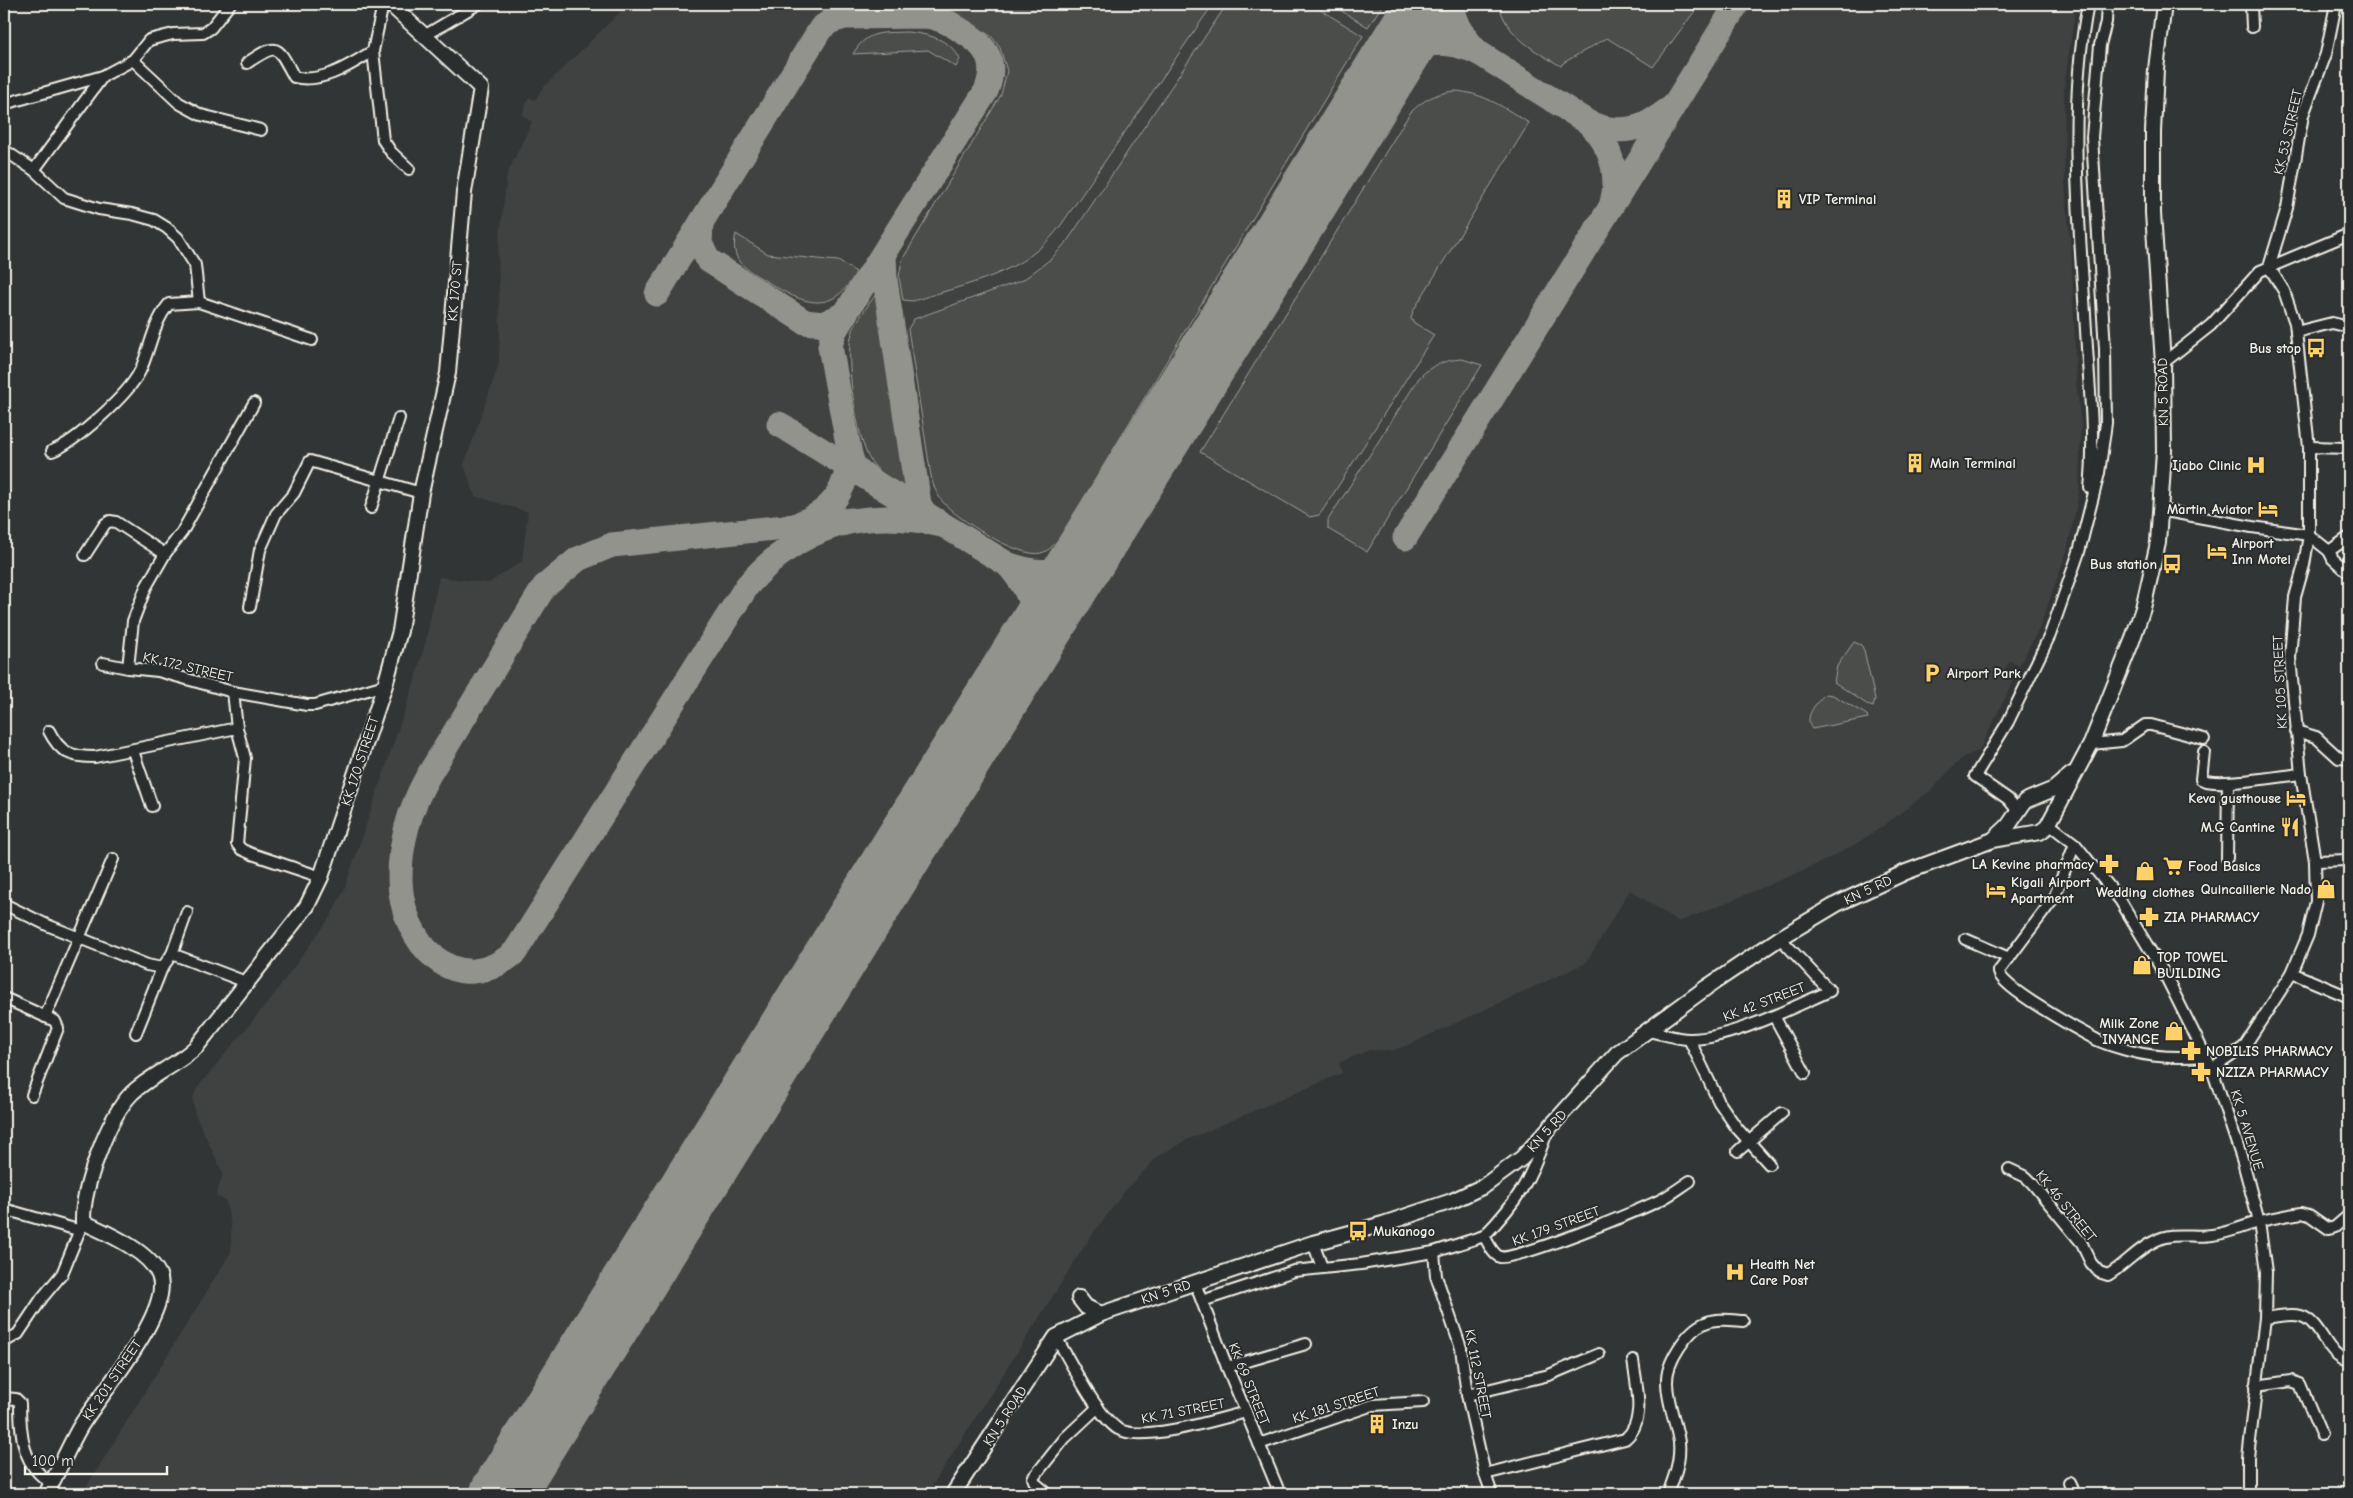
<svg xmlns="http://www.w3.org/2000/svg" width="2353" height="1498" font-family="'Comic Neue',sans-serif">
<style>
.built{fill:#404242}
.green{fill:#4b4d4c;stroke:#a09f9a}
.lines{fill:none;stroke-linecap:round;stroke-linejoin:round}
.taxiway{stroke:#93938e;stroke-width:25}
.runway{stroke:#93938e;stroke-width:64}
.street-casing{stroke:#f4f1e8;stroke-width:14}
.secondary-casing{stroke:#f4f1e8;stroke-width:18}
.street{stroke:#2a2d2e;stroke-width:10}
.secondary{stroke:#2a2d2e;stroke-width:14}
.labels{text-anchor:middle;dominant-baseline:central;stroke-width:4;stroke-linejoin:round;paint-order:stroke}
.street-label{font-size:14px;fill:#f4f1e8;stroke:#2a2d2e}
.poi-label{font-size:14px;font-weight:bold;fill:#f4f1e8;stroke:#2a2d2e;text-anchor:start}
</style>
<rect width="100%" height="100%" fill="#323535"/>
<filter id="ink" filterUnits="userSpaceOnUse"><feTurbulence type="fractalNoise" baseFrequency=".02" numOctaves="2"/><feDisplacementMap in="SourceGraphic" scale="10" xChannelSelector="R" yChannelSelector="G"/><feConvolveMatrix kernelMatrix="1 2 1 2 8 2 1 2 1" color-interpolation-filters="sRGB"/></filter>
<g filter="url(#ink)">
<polygon class="built" points="628,4 2076,4 2064,87 2065,184 2072,260 2076,382 2081,425 2079,492 2067,551 2040,627 2019,666 2010,661 2002,674 2012,680 2011,686 1979,751 1963,757 1930,791 1882,827 1849,848 1805,870 1679,922 1630,890 1586,963 1408,1045 1391,1051 1369,1050 1339,1063 1342,1073 1189,1139 1158,1156 1126,1190 1091,1236 927,1494 82,1494 231,1252 231,1226 226,1201 216,1196 223,1173 195,1114 193,1099 197,1088 269,1001 331,916 345,887 417,674 426,640 439,577 489,583 522,561 528,512 475,496 464,465 499,364 500,325 498,253 507,174 532,122 522,115 529,97 535,100 541,90"/>
<g class="green">
<path d="M867,4H1213L1061,225C1025,275 968,283 913,301L903,300L899,277L902,260L1001,95L1007,71L1000,48L992,37L956,13L947,8L936,6H867Z"/>
<path d="M1227,4H1311L1363,36L1061,536C1056,542 1050,551 1041,553C1020,559 955,518 942,501C936,493 933,485 931,476L908,329L914,319L1023,280L1052,258L1068,240Z"/>
<polygon points="1330,4 1383,4 1368,27"/>
<path d="M1499,4H1700L1653,67L1607,38L1563,63L1561,66C1536,52 1505,35 1499,4Z"/>
<path d="M907,32C928,34 950,39 960,59L956,67L928,50L853,54C867,30 882,33 907,32Z"/>
<path d="M1454,91C1483,92 1506,109 1529,123L1413,311L1411,318L1413,322L1434,335L1323,510L1319,515L1310,517L1200,452L1410,113C1423,100 1436,93 1454,91Z"/>
<path d="M736,234L768,254L838,261L856,272C834,315 805,305 771,284C761,278 750,272 741,264C734,255 733,246 736,234Z"/>
<path d="M876,294L907,488C893,480 879,474 870,460C857,440 844,356 852,333C857,319 868,306 876,294Z"/>
<path d="M1462,359L1482,365L1367,552L1328,529V520L1419,378C1431,365 1444,360 1462,359Z"/>
<polygon points="1854,642 1861,645 1864,650 1875,699 1873,707 1868,705 1834,682 1837,666"/>
<path d="M1825,694L1833,695L1867,715L1868,718L1812,729C1803,717 1816,703 1825,694Z"/>
</g>
<g class="lines">
<g class="taxiway">
<path d="M1452,4C1455,24 1464,39 1479,53"/>
<path d="M1384,74C1413,42 1439,35 1479,53L1589,123C1610,145 1620,173 1612,203"/>
<path d="M1589,123C1621,136 1642,130 1669,109"/>
<polyline points="701,223 700,243 708,260 805,322 823,324 845,314"/>
<polyline points="884,254 885,280 919,504 924,513 929,517"/>
<path d="M657,294L821,28L831,21L845,17L926,16C940,18 950,23 962,31C987,46 998,62 986,91L845,314L834,332L830,346L850,455L854,467L866,476"/>
<path d="M779,424L1007,564C1043,577 1058,574 1088,551"/>
<path d="M852,520L612,545L578,559L544,587L428,776C410,808 400,841 400,878C400,941 456,1004 515,952L747,586C800,525 864,506 942,525"/>
<path d="M801,523C834,510 846,489 850,455"/>
<polyline points="1405,538 1737,4"/>
<path d="M1007,564C1033,593 1039,614 1026,651"/>
</g>
<polyline class="runway" points="502,1494 1428,4"/>
<defs>
<g id="street">
<path d="M2088,4C2066,118 2081,233 2087,348C2090,395 2095,440 2090,488"/>
<polyline points="2251,4 2252,27"/>
<polyline points="424,36 478,4"/>
<polyline points="373,51 383,140 391,152 409,169"/>
<polyline points="133,60 179,103 201,115 261,130"/>
<path d="M247,63C278,42 277,45 294,77C322,84 350,65 373,51L383,4"/>
<polyline points="4,104 103,76 133,60 149,40 173,34 203,33 211,28 230,4"/>
<polyline points="4,150 34,170 64,198 99,209 132,214 154,220 167,228 178,238 195,265 199,302 312,340"/>
<polyline points="34,170 103,76"/>
<polyline points="2296,332 2332,323 2349,327"/>
<polyline points="2163,363 2211,325 2260,271 2349,234"/>
<polyline points="254,403 182,532 165,554 146,587 133,621 128,668 158,671 233,692 307,705 315,705 385,685"/>
<polyline points="2309,447 2349,448"/>
<path d="M52,451C76,442 129,394 140,371C150,350 153,323 169,304L199,302"/>
<polyline points="371,508 399,418"/>
<polyline points="2160,510 2252,527 2309,535 2329,551 2333,559 2349,573"/>
<polyline points="2329,551 2349,537"/>
<polyline points="85,555 105,524 110,521 116,522 165,554"/>
<polyline points="250,607 260,550 276,514 294,493 310,461 421,493"/>
<polyline points="103,663 128,668"/>
<polyline points="233,692 237,728 245,758 237,844 241,849 252,854 321,877"/>
<path d="M49,731C60,753 71,757 95,757L237,728"/>
<polyline points="2296,731 2316,737 2339,758 2349,759"/>
<polyline points="2091,744 2122,741 2145,725 2151,725 2204,739"/>
<polyline points="133,751 152,806"/>
<path d="M2204,752L2201,779C2215,788 2281,776 2301,774"/>
<polyline points="2018,811 2008,799 1975,776 2008,722 2050,635 2079,552 2099,473 2106,423 2105,349 2092,137 2100,45 2106,22 2107,4"/>
<polyline points="2049,824 2075,844 2120,900 2165,975 2212,1069 2243,1162 2259,1222 2266,1272 2265,1318 2248,1457 2248,1494"/>
<polyline points="2227,858 2228,782"/>
<polyline points="2315,861 2349,860"/>
<polyline points="4,904 47,925 147,965 162,968 172,954 246,982"/>
<polyline points="1965,939 2009,958 2054,898 2075,844"/>
<polyline points="172,954 187,912"/>
<path d="M2009,958L1999,971C1996,985 2082,1032 2097,1040C2107,1045 2120,1048 2130,1051C2155,1058 2181,1058 2206,1056"/>
<polyline points="2292,973 2349,997"/>
<polyline points="4,998 55,1021 58,1028 32,1095"/>
<polyline points="1774,1016 1805,1073"/>
<polyline points="45,1017 113,859"/>
<path d="M1648,1031C1661,1033 1676,1039 1689,1039C1729,1040 1793,1007 1830,991L1780,938"/>
<polyline points="136,1033 162,968"/>
<polyline points="1689,1039 1719,1102 1736,1127 1769,1164"/>
<polyline points="2212,1069 2244,1047 2292,973 2308,935 2316,901 2315,861 2301,774 2290,658 2295,597 2304,565 2309,535 2309,447 2295,323 2284,291 2269,267 2287,208 2303,115 2326,54 2336,4"/>
<polyline points="1738,1151 1782,1113"/>
<path d="M2009,1169L2026,1177L2033,1184L2081,1242L2091,1263L2099,1272L2108,1275C2125,1265 2137,1249 2155,1241C2173,1231 2193,1238 2212,1235C2229,1233 2244,1226 2261,1221C2274,1218 2288,1215 2302,1213L2309,1215L2329,1229L2335,1227L2349,1215"/>
<polyline points="4,1209 78,1230"/>
<path d="M1484,1236C1518,1201 1530,1180 1546,1135"/>
<polyline points="1313,1243 1322,1267"/>
<polyline points="1434,1252 1436,1276 1461,1348 1467,1395 1485,1474 1492,1494"/>
<polyline points="1195,1283 1227,1367 1280,1494"/>
<path d="M1202,1301L1294,1271L1361,1264L1434,1252L1484,1236C1488,1242 1492,1254 1500,1257C1512,1262 1647,1208 1664,1198C1673,1193 1681,1187 1690,1181"/>
<path d="M2265,1318C2275,1317 2290,1313 2301,1316C2322,1322 2326,1358 2349,1361"/>
<path d="M1056,1337C1069,1359 1097,1416 1118,1429C1142,1443 1219,1419 1246,1412"/>
<polyline points="4,1342 18,1334 42,1298 62,1274 83,1222"/>
<polyline points="1227,1367 1306,1344"/>
<polyline points="2256,1386 2291,1381 2300,1384 2321,1434"/>
<polyline points="1467,1395 1549,1375 1599,1354"/>
<path d="M4,1398L16,1399L20,1403C20,1433 22,1467 52,1483"/>
<polyline points="1259,1444 1373,1405 1423,1402"/>
<path d="M1485,1474L1625,1439C1647,1421 1636,1385 1633,1360"/>
<polyline points="2069,1483 2074,1494"/>
<polyline points="1048,1494 1035,1483 1033,1478 1065,1438 1098,1407"/>
<path d="M1668,1494C1674,1478 1681,1460 1679,1442C1676,1422 1667,1403 1667,1382C1666,1363 1687,1330 1705,1323C1716,1318 1730,1320 1743,1321"/>
</g>
<g id="secondary">
<polyline points="1994,839 2008,826 2025,801 2054,789 2072,774"/>
<polyline points="1079,1298 1086,1307 1101,1314"/>
<path d="M46,1494C58,1472 68,1448 80,1427C99,1395 174,1311 159,1275C148,1250 106,1233 83,1222C82,1189 108,1117 132,1093C151,1075 178,1065 197,1046L307,906L321,877L385,685L400,631L421,493L448,373L464,192L481,88L390,4"/>
<polyline points="953,1494 1056,1337 1101,1314 1313,1243 1383,1224 1452,1201 1484,1186 1522,1158 1617,1053 1707,987 1780,938 1837,904 1906,872 1993,840 2040,832 2047,827 2091,744 2132,641 2143,608 2158,543 2164,451 2163,363 2153,213 2153,132 2156,69 2164,4"/>
</g>
</defs>
<use href="#street" class="street-casing"/>
<use href="#secondary" class="secondary-casing"/>
<use href="#street" class="street"/>
<use href="#secondary" class="secondary"/>
</g>
</g>
<defs>
<symbol id="building-bare" viewBox="-9 -9 18 18"><path d="M-4-6H4V6H1V3H-1V6H-4ZM-2.5-4.3h1.7v1.8h-1.7ZM.8-4.3h1.7v1.8H.8ZM-2.5-1h1.7V.8h-1.7ZM.8-1h1.7V.8H.8Z" fill="#ffd166" stroke="#2a2d2e" stroke-width="2.5" paint-order="stroke"/></symbol>
<symbol id="bus-bare" viewBox="-9 -9 18 18"><path d="M-5-6H5V4H4V6H2V4H-2V6H-4V4H-5ZM-3.5-4V0h7V-4ZM-3.5 1.2v1.5H-2V1.2ZM2 1.2v1.5H3.5V1.2Z" fill="#ffd166" stroke="#2a2d2e" stroke-width="2.5" paint-order="stroke"/></symbol>
<symbol id="hospital-bare" viewBox="-9 -9 18 18"><path d="M-5-5h3v3.5h4V-5h3V5h-3V1.5h-4V5h-3Z" fill="#ffd166" stroke="#2a2d2e" stroke-width="2.5" paint-order="stroke"/></symbol>
<symbol id="hotel-bare" viewBox="-9 -9 18 18"><path d="M-6-4.5h1.5V1H6V5H4.5V3h-9V5H-6ZM-4 0a1.8 1.8 0 1 1 3.6 0ZM.5 0V-2.5h3Q6-2.5 6 0Z" fill="#ffd166" stroke="#2a2d2e" stroke-width="2.5" paint-order="stroke"/></symbol>
<symbol id="parking-bare" viewBox="-9 -9 18 18"><path d="M-3.5-5.5H1a3.5 3.5 0 0 1 0 7H-1V5.5H-3.5ZM-1-3.4V-.6H.8a1.4 1.4 0 0 0 0-2.8Z" fill="#ffd166" stroke="#2a2d2e" stroke-width="2.5" paint-order="stroke"/></symbol>
<symbol id="restaurant-bare" viewBox="-9 -9 18 18"><path d="M-5-6h1v4h1v-4h1v4h1v-4h1v5L-1.5 .5V6h-2V.5L-5-1ZM5-6V6H3V1.5H1.5Q1.5-4 5-6Z" fill="#ffd166" stroke="#2a2d2e" stroke-width="2.5" paint-order="stroke"/></symbol>
<symbol id="pharmacy-bare" viewBox="-9 -9 18 18"><path d="M-2-6h4v4h4v4h-4v4h-4v-4h-4v-4h4Z" fill="#ffd166" stroke="#2a2d2e" stroke-width="2.5" paint-order="stroke"/></symbol>
<symbol id="supermarket-bare" viewBox="-9 -9 18 18"><path d="M-6-5.5h2.5l.6 2H6L4.5 2H-2.5L-4.4-4H-6ZM-1.5 3.2a1.3 1.3 0 1 0 .1 0ZM3 3.2a1.3 1.3 0 1 0 .1 0Z" fill="#ffd166" stroke="#2a2d2e" stroke-width="2.5" paint-order="stroke"/></symbol>
<symbol id="shop-bare" viewBox="-9 -9 18 18"><path d="M-5-2.5h2.3a2.7 3.5 0 0 1 5.4 0H5L5.5 6h-11ZM-1.5-2.5h3a1.5 2.3 0 0 0-3 0Z" fill="#ffd166" stroke="#2a2d2e" stroke-width="2.5" paint-order="stroke"/></symbol>
</defs>
<g fill-rule="evenodd">
<use href="#building-bare" x="1770" y="185" width="28" height="28"/>
<use href="#bus-bare" x="2302" y="334" width="28" height="28"/>
<use href="#building-bare" x="1901" y="449" width="28" height="28"/>
<use href="#hospital-bare" x="2242" y="451" width="28" height="28"/>
<use href="#hotel-bare" x="2254" y="495" width="28" height="28"/>
<use href="#hotel-bare" x="2203" y="537" width="28" height="28"/>
<use href="#bus-bare" x="2158" y="550" width="28" height="28"/>
<use href="#parking-bare" x="1918" y="659" width="28" height="28"/>
<use href="#hotel-bare" x="2282" y="784" width="28" height="28"/>
<use href="#restaurant-bare" x="2276" y="813" width="28" height="28"/>
<use href="#pharmacy-bare" x="2095" y="850" width="28" height="28"/>
<use href="#supermarket-bare" x="2159" y="852" width="28" height="28"/>
<use href="#shop-bare" x="2131" y="857" width="28" height="28"/>
<use href="#shop-bare" x="2312" y="875" width="28" height="28"/>
<use href="#hotel-bare" x="1982" y="876" width="28" height="28"/>
<use href="#pharmacy-bare" x="2135" y="903" width="28" height="28"/>
<use href="#shop-bare" x="2128" y="951" width="28" height="28"/>
<use href="#shop-bare" x="2160" y="1017" width="28" height="28"/>
<use href="#pharmacy-bare" x="2177" y="1037" width="28" height="28"/>
<use href="#pharmacy-bare" x="2187" y="1058" width="28" height="28"/>
<use href="#bus-bare" x="1344" y="1217" width="28" height="28"/>
<use href="#hospital-bare" x="1721" y="1258" width="28" height="28"/>
<use href="#building-bare" x="1363" y="1410" width="28" height="28"/>
</g>
<g class="labels">
<g class="street-label">
<text transform="translate(2288 132) rotate(-77)">KK 53 STREET</text>
<text transform="translate(455 291) rotate(-85)">KK 170 ST</text>
<text transform="translate(2163 392) rotate(-91)">KN 5 ROAD</text>
<text transform="translate(188 667) rotate(13)">KK 172 STREET</text>
<text transform="translate(2280 682) rotate(-93)">KK 105 STREET</text>
<text transform="translate(360 761) rotate(-72)">KK 170 STREET</text>
<text transform="translate(1868 890) rotate(-25)">KN 5 RD</text>
<text transform="translate(1764 1002) rotate(-21)">KK 42 STREET</text>
<text transform="translate(2247 1130) rotate(73)">KK 5 AVENUE</text>
<text transform="translate(1547 1131) rotate(-48)">KN 5 RD</text>
<text transform="translate(2066 1206) rotate(51)">KK 46 STREET</text>
<text transform="translate(1556 1226) rotate(-20)">KK 179 STREET</text>
<text transform="translate(1166 1292) rotate(-18)">KN 5 RD</text>
<text transform="translate(1478 1374) rotate(79)">KK 112 STREET</text>
<text transform="translate(112 1380) rotate(-56)">KK 201 STREET</text>
<text transform="translate(1249 1384) rotate(68)">KK 69 STREET</text>
<text transform="translate(1336 1405) rotate(-18)">KK 181 STREET</text>
<text transform="translate(1183 1411) rotate(-11)">KK 71 STREET</text>
<text transform="translate(1005 1416) rotate(-57)">KN 5 ROAD</text>
</g>
<g class="poi-label">
<text x="1799" y="199">VIP Terminal</text>
<text x="2301" y="348" text-anchor="end">Bus stop</text>
<text x="1930" y="463">Main Terminal</text>
<text x="2241" y="465" text-anchor="end">Ijabo Clinic</text>
<text x="2253" y="509" text-anchor="end">Martin Aviator</text>
<text x="2232" y="543">Airport<tspan x="2232" dy="16">Inn Motel</tspan></text>
<text x="2157" y="564" text-anchor="end">Bus station</text>
<text x="1947" y="673">Airport Park</text>
<text x="2281" y="798" text-anchor="end">Keva gusthouse</text>
<text x="2275" y="827" text-anchor="end">M.G Cantine</text>
<text x="2094" y="864" text-anchor="end">LA Kevine pharmacy</text>
<text x="2188" y="866">Food Basics</text>
<text x="2011" y="882">Kigali Airport<tspan x="2011" dy="16">Apartment</tspan></text>
<text x="2311" y="889" text-anchor="end">Quincaillerie Nado</text>
<text x="2145" y="892" text-anchor="middle">Wedding clothes</text>
<text x="2164" y="917">ZIA PHARMACY</text>
<text x="2157" y="957">TOP TOWEL<tspan x="2157" dy="16">BUILDING</tspan></text>
<text x="2159" y="1023" text-anchor="end">Milk Zone<tspan x="2159" dy="16">INYANGE</tspan></text>
<text x="2206" y="1051">NOBILIS PHARMACY</text>
<text x="2216" y="1072">NZIZA PHARMACY</text>
<text x="1373" y="1231">Mukanogo</text>
<text x="1750" y="1264">Health Net<tspan x="1750" dy="16">Care Post</tspan></text>
<text x="1392" y="1424">Inzu</text>
</g>
</g>
<rect width="2353" height="1498" fill="none" stroke="#2a2d2e" stroke-width="20"/>
<rect x="10" y="10" width="2333" height="1478" fill="none" stroke="#f4f1e8" stroke-width="2" filter="url(#ink)"/>
<path d="M25 1466v8h142v-8" fill="none" stroke="#f4f1e8" stroke-width="2.5"/>
<text x="32" y="1466" font-size="15" fill="#f4f1e8" stroke="#2a2d2e" stroke-width="4" paint-order="stroke">100 m</text>
</svg>
